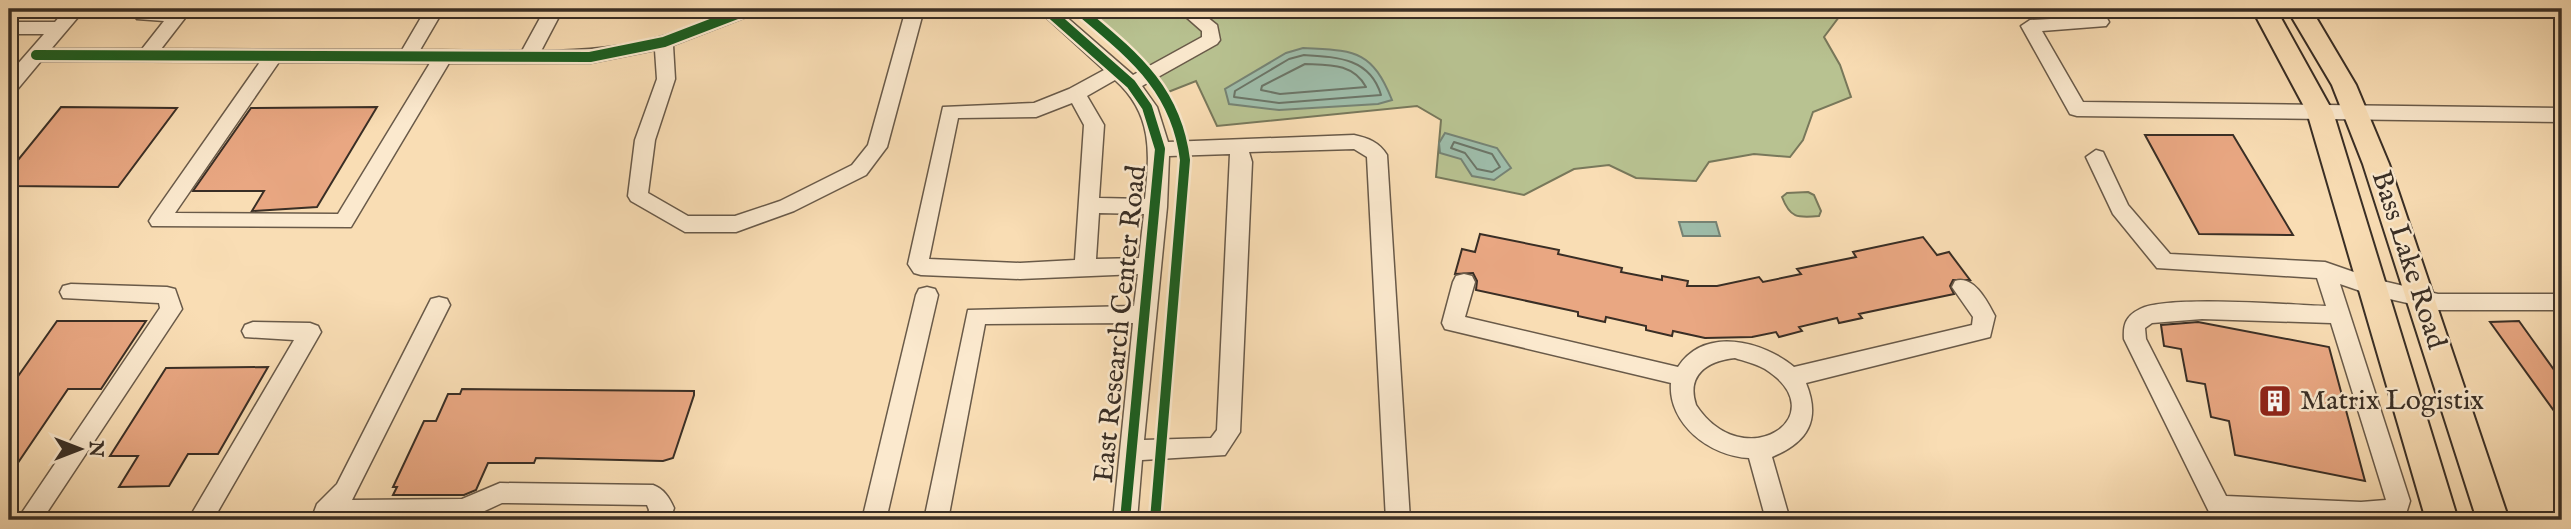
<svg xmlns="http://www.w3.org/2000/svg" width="2571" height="529" font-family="'IM FELL English',serif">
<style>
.green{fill:#b8c291;stroke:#78785b;stroke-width:2}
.water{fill:#9ebca9;stroke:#768374;stroke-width:2}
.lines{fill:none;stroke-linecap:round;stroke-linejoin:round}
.shore{stroke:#6c7567;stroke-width:2}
.building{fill:#e9a782;stroke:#392e25;stroke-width:2}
.minor-casing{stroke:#695a49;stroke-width:3}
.major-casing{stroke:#392e25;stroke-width:4}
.minor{fill:#fbe9ce;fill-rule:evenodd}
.major{fill:#f9ddb4;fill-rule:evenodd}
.cycleway-casing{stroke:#fbe9ce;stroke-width:15}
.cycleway{stroke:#1b5e20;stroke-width:10}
.labels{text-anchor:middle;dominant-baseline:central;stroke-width:5;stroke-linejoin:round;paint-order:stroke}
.street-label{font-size:28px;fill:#392e25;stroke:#fbe9ce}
.poi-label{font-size:28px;fill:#392e25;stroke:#fbe9ce;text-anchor:start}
</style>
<rect width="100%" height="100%" fill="#f9ddb4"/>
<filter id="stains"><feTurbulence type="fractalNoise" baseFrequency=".00286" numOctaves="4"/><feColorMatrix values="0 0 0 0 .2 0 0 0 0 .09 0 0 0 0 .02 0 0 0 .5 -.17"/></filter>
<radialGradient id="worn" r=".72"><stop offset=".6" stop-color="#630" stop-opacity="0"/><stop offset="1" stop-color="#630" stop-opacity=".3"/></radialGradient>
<g class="green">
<polygon points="1071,9 1845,9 1824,37 1840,65 1851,97 1813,112 1803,140 1790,157 1754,154 1709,162 1696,181 1636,178 1609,165 1574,169 1524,195 1436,177 1441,120 1417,106 1217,126 1196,81 1163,94 1132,61"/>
<path d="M1808,192L1814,195L1821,211L1819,216C1797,218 1790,218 1782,197L1787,193Z"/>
</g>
<g class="water">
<path d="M1303,48C1353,51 1371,48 1392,100L1378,104L1279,110L1229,104L1225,89L1286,53Z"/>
<polygon points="1445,133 1497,148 1511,168 1494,180 1472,176 1461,159 1440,153 1439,143"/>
<polygon points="1679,222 1716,222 1720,236 1683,236"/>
</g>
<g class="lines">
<g class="shore">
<path d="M1304,55C1337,57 1370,58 1381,95L1279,103L1234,97L1235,91L1289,59Z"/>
<path d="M1305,64C1329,65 1353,63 1366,87L1280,94L1261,90L1262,86Z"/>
<polygon points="1454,142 1492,154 1500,167 1492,172 1477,169 1465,153 1451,148"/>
</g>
</g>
<g class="building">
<polygon points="61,107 177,108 118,187 9,186 9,171"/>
<polygon points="377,107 317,207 252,211 264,191 193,191 251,108"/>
<polygon points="2145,135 2233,135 2293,235 2199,234"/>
<polygon points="1480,234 1559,250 1558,254 1622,268 1621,272 1662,280 1662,276 1688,281 1687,286 1717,286 1759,277 1763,282 1801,274 1797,269 1856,257 1853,252 1923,237 1937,255 1949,252 1970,280 1953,280 1950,286 1954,294 1859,314 1862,318 1839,323 1837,318 1799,327 1802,331 1779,337 1776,332 1752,337 1705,338 1673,331 1672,336 1646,330 1646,326 1606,317 1605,322 1578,316 1578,312 1476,290 1477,281 1473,273 1455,274 1462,249 1475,252"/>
<polygon points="57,321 146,321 101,389 68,389 9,476 9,389"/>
<polygon points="2519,321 2562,381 2562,422 2490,322"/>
<polygon points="2198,322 2329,347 2365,481 2235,455 2229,421 2211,417 2205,384 2187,381 2181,349 2164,346 2161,325"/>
<polygon points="268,367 218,454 188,454 169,486 119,487 138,456 110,456 166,368"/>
<polygon points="462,389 694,391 694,395 673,458 663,461 536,458 534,463 488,463 476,490 464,495 393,495 397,487 393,487 424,421 436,421 448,394 460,394"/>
</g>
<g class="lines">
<defs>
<g id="minor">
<path d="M66,9H85L51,49H142L164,21L137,19L134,15L138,9H192L161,49L402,50L426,9H444L420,50L522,51L545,9H563L541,51C581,51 620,48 660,37C695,27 720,9 759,9L756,13L673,45L675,79L655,140L648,193L688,216H735L780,201L852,165L868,145L906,9H924L887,147L866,175L794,211L736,232H685L631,201L628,196L635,140L657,79L655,50L590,63H449L351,227L152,226L149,221L152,216L260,62L41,61L16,91L9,92V74L44,34H9V22H55ZM279,62L430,63L338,214L175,213Z"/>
<path d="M1037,9H1057L1133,75L1202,37V31L1177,9H1197L1217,25L1220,40L1217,44L1142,86L1157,107L1168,142L1354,135C1368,138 1379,142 1387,155L1410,520H1386L1367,157L1354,149L1249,152L1252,162L1240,432L1225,455L1142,460L1137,520H1113L1133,323L985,324L948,520H924L968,310L1134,306L1138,274L1020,279L921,275L914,273L908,264L943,107L1034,103L1069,89L1104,70ZM1115,80C1153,114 1150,153 1145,199L1099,198L1104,125L1087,96ZM1072,103L1084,125L1075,260L1020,263L929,259L958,118L1036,117ZM1230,154L1217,430L1211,438L1144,440L1167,207L1169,156ZM1099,213L1144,214L1139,258L1096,259Z"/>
<polygon points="2084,9 2102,9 2109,22 2106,26 2042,31 2083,102 2562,108 2562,122 2077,116 2070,114 2021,26 2030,20 2088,17"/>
<path d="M2096,150L2103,152L2128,205L2170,254L2325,262L2374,279L2438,294H2562V310H2438L2372,295L2340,284L2410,501L2405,517L2397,520L2236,517L2235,520H2213L2124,339C2123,324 2126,316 2140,309C2168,295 2289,305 2326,306L2317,278L2157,268L2113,214L2086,157ZM2202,319L2331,323L2386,500L2361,502L2226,496L2146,339L2145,328L2152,323Z"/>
<path d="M1464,274L1472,276L1475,282L1465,317L1678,367C1705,326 1763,341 1794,367L1972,325L1973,317L1952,287L1955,281C1974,275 1987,301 1995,316L1990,337L1806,383C1821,420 1808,442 1772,457L1790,520H1766L1749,458C1710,456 1668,424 1671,383L1445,329L1442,323L1453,282L1456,276ZM1735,358C1744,361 1756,364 1765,369C1838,415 1744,478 1696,405C1686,375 1707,361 1735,358Z"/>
<polygon points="71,284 167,287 175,289 182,309 42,520 17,520 160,308 159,303 63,298 60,292 63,286"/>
<polygon points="927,287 935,289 938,295 886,520 862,520 916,295 919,289"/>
<path d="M439,297L447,299L450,305L352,500L462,499L500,483L653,485C664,489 669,497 674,508L670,520H646L649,510L647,505L502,503L465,520H311L317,504L337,484L431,299Z"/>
<polygon points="253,322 310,323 318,326 321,332 213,520 188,520 294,340 245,337 242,331 245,325"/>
</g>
<g id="major">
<polygon points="2252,9 2276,9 2333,112 2458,520 2426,520 2307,112"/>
<polygon points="2287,9 2311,9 2356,85 2389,164 2509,520 2477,520 2363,164 2332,85"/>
</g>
</defs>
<use href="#minor" class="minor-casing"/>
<use href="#major" class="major-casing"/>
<use href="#minor" class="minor"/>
<use href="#major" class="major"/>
<defs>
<g id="cycleway">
<polyline points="1046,9 1131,84 1147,107 1160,149 1125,520"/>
<path d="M1078,9C1131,54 1176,87 1185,160L1155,520"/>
<polyline points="36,55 590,57 664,42 750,9"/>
</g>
</defs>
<use href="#cycleway" class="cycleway-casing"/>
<use href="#cycleway" class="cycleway"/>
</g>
<defs>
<symbol id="building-square" viewBox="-11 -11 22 22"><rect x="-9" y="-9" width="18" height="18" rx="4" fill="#8f2418" stroke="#fbe9ce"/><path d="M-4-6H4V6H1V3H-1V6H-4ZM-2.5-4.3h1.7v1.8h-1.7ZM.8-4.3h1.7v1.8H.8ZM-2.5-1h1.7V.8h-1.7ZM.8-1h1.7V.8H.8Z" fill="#fff"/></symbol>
</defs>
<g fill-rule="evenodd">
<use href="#building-square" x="2256" y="382" width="38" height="38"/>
</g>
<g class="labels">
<g class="street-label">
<text transform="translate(2408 260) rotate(72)">Bass Lake Road</text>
<text transform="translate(1121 324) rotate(-84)">East Research Center Road</text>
</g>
<g class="poi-label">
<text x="2300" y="401">Matrix Logistix</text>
</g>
</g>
<rect width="2571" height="529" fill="none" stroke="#f9ddb4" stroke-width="35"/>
<rect x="10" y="10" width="2550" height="508" fill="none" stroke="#392e25" stroke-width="3.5"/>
<rect x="18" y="18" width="2536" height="494" fill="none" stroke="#392e25" stroke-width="2"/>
<g transform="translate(80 449) rotate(90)" stroke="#fbe9ce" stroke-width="5" paint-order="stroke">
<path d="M0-5L12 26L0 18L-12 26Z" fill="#392e25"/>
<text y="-10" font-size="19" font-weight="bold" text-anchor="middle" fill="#392e25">N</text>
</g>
<rect width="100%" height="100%" filter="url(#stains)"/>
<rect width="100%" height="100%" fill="url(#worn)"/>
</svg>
